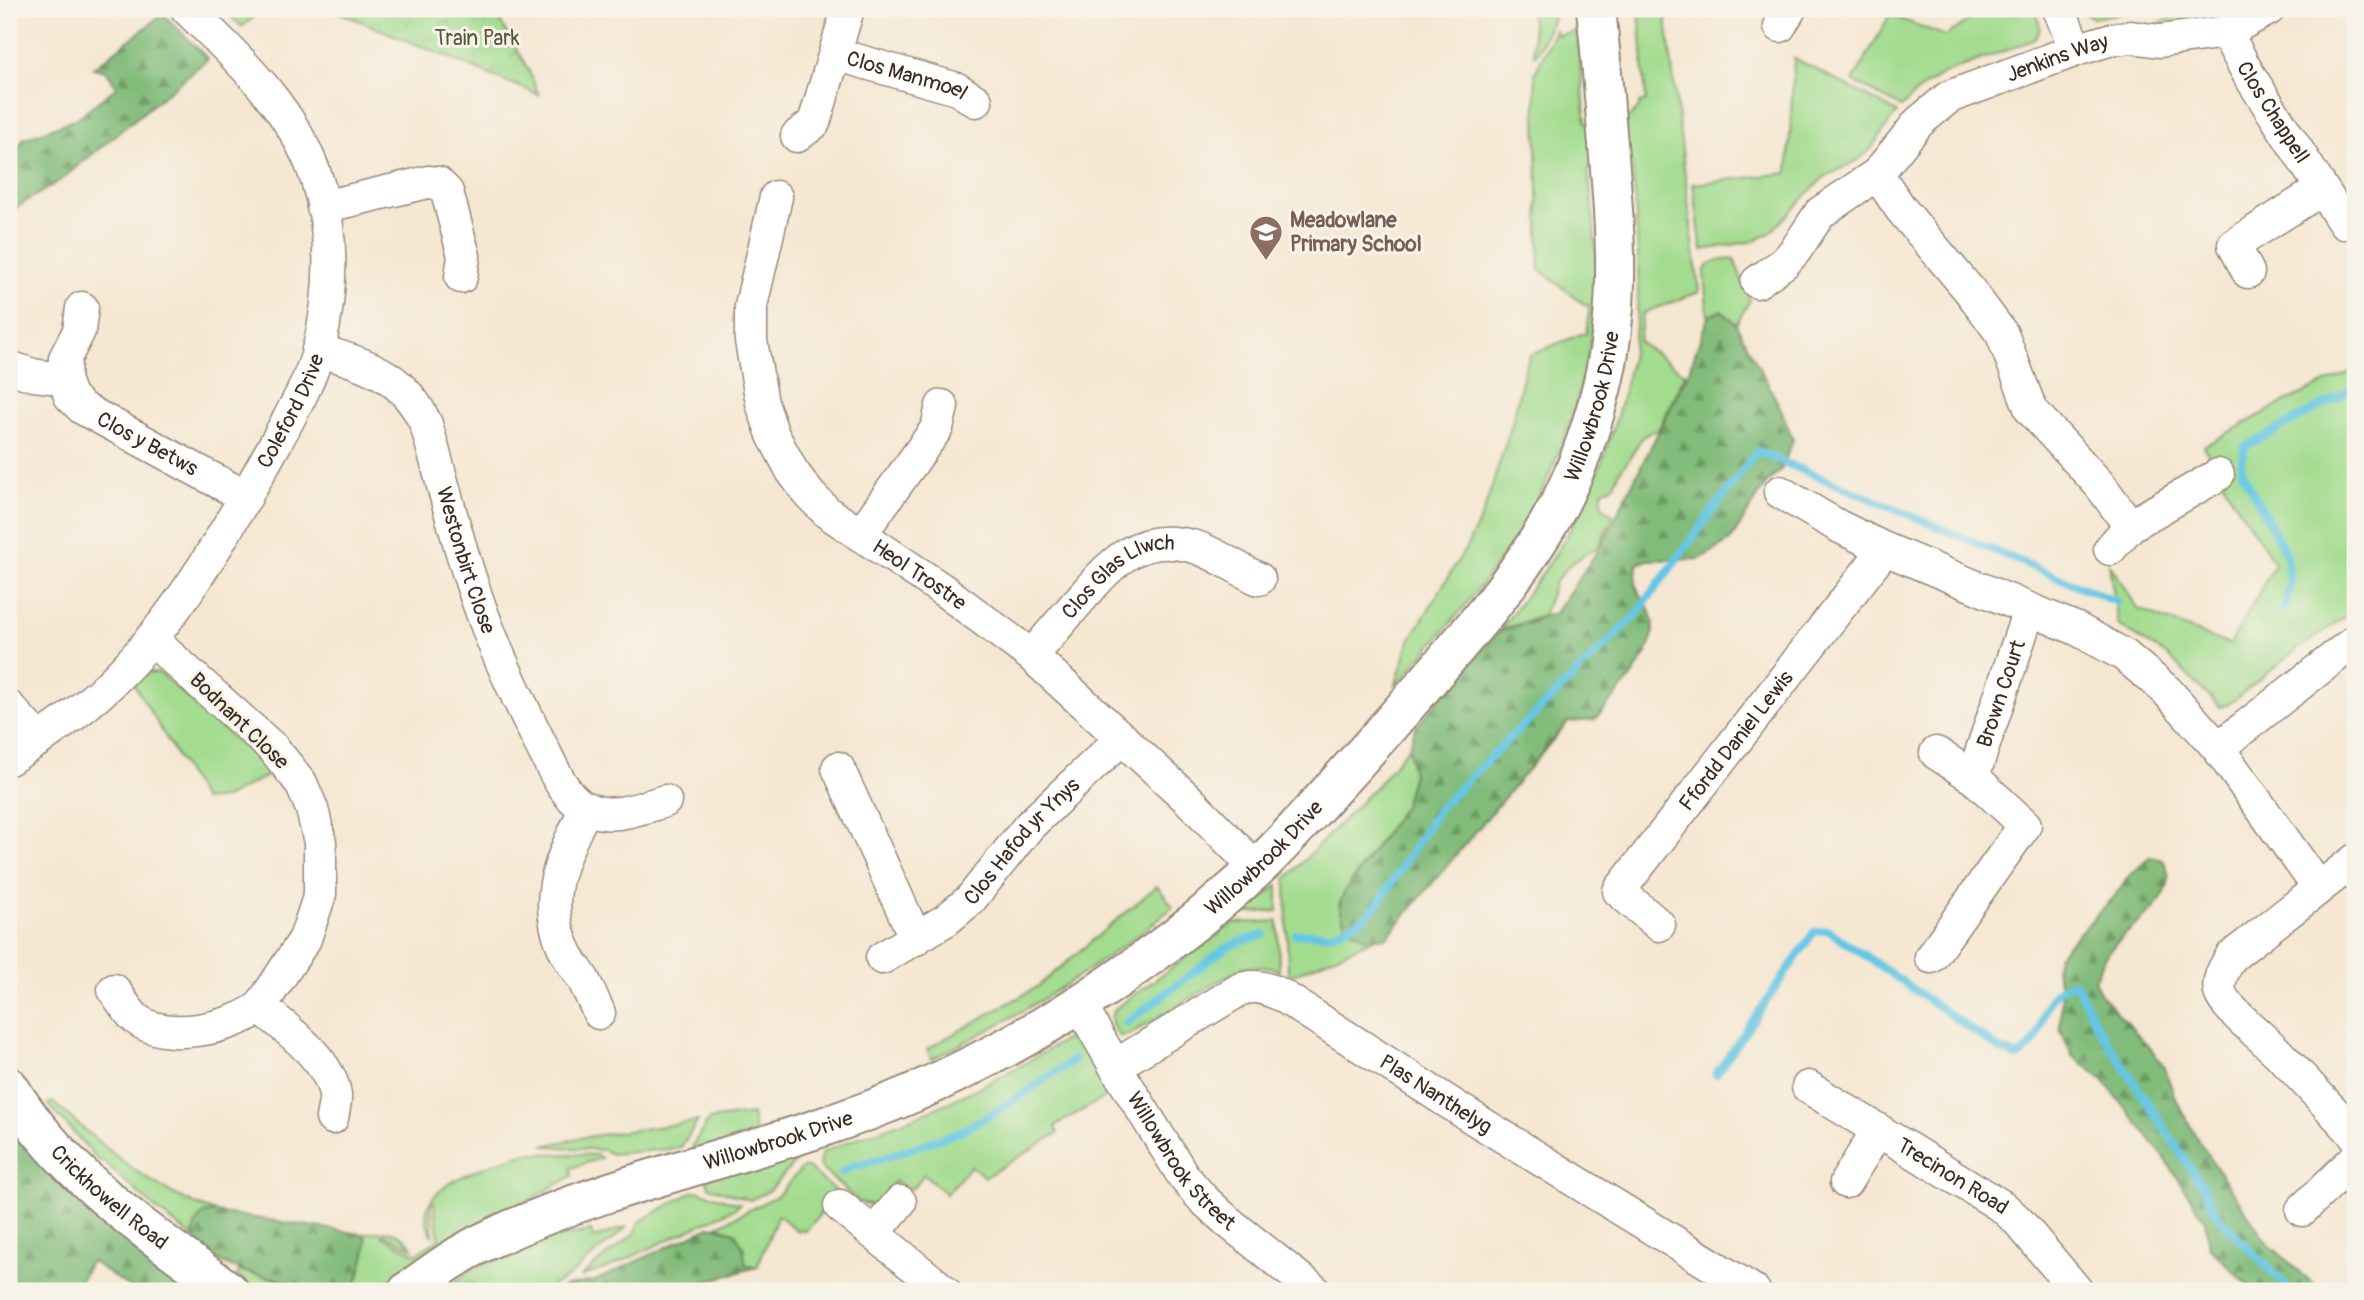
<svg xmlns="http://www.w3.org/2000/svg" width="2364" height="1300" font-family="Pangolin,sans-serif">
<style>
.green{fill:#a3dc8f;stroke:#6f8356;stroke-width:2}
.forest{fill:url(#forest-firs);stroke:#5e734c;stroke-width:2}
.park{fill:url(#park-crowns);stroke:#6f8356;stroke-width:2}
.lines{fill:none;stroke-linecap:round;stroke-linejoin:round}
.stream{stroke:#65c6e3;stroke-width:8}
.minor-casing{stroke:#988878;stroke-width:35}
.tertiary-casing{stroke:#988878;stroke-width:42}
.minor{stroke:#fff;stroke-width:32}
.tertiary{stroke:#fff;stroke-width:38}
.labels{text-anchor:middle;dominant-baseline:central;stroke-width:6;stroke-linejoin:round;paint-order:stroke}
.park-label{font-size:21px;fill:#55563a;stroke:#f7f3e8}
.street-label{font-size:21px;fill:#3b2a1e;stroke:#f7f3e8}
.education-label{font-size:21px;font-weight:bold;fill:#785e54;stroke:#f7f3e8;text-anchor:start}
</style>
<defs>
<pattern id="forest-firs" width="22" height="20" patternUnits="userSpaceOnUse" patternTransform="scale(1.75)"><rect width="22" height="20" fill="#82bc7a"/><path d="M5 1l3.5 6h-7zM16 11l3.5 6h-7z" fill="#6c9963"/></pattern>
<pattern id="park-crowns" width="20" height="18" patternUnits="userSpaceOnUse" patternTransform="scale(1.75)"><rect width="20" height="18" fill="#a3dc8f"/><path d="M2 6a3 3 0 1 1 6 0M12 15a3 3 0 1 1 6 0" fill="none" stroke="#8dbd7b"/></pattern>
</defs>
<rect width="100%" height="100%" fill="#f7f3e8"/>
<filter id="ink" filterUnits="userSpaceOnUse"><feTurbulence type="fractalNoise" baseFrequency=".0143" numOctaves="2"/><feDisplacementMap in="SourceGraphic" scale="14" xChannelSelector="R" yChannelSelector="G"/><feConvolveMatrix kernelMatrix="1 2 1 2 8 2 1 2 1" color-interpolation-filters="sRGB"/></filter>
<filter id="wash" filterUnits="userSpaceOnUse"><feTurbulence type="fractalNoise" baseFrequency=".00686" numOctaves="4" result="noise"/><feDisplacementMap in="SourceGraphic" scale="28" xChannelSelector="R" yChannelSelector="G"/><feGaussianBlur stdDeviation="1.57" result="paint"/><feColorMatrix in="noise" values="0 0 0 0 0 0 0 0 0 0 0 0 0 0 0 0 0 1.4 0 .05"/><feComposite in="paint" operator="in"/></filter>
<g filter="url(#wash)">
<rect width="100%" height="100%" fill="#f5e7d2"/>
<g class="green">
<polygon points="1531,9 1553,9 1554,16 1536,55 1534,55"/>
<path d="M1639,9H1665L1699,292L1643,313L1639,342L1685,374L1658,430C1638,435 1641,441 1631,456C1623,468 1618,471 1614,486L1602,491V506L1613,515L1599,546L1570,564L1555,582L1543,616L1499,630C1524,598 1550,566 1570,530C1606,467 1636,369 1638,296C1640,252 1635,208 1632,163L1625,159L1622,124L1639,108V103L1646,101Z"/>
<path d="M1985,9H2035C2039,22 2044,30 2033,40L1945,73L1923,87L1901,107L1853,81L1890,15L1946,36Z"/>
<polygon points="2083,9 2162,9 2150,13 2128,12 2093,18 2084,13"/>
<polygon points="2185,9 2242,9 2204,24 2154,27"/>
<path d="M1555,30L1557,35L1577,31L1586,123L1592,128L1594,161L1588,170C1594,215 1600,273 1594,319C1584,395 1557,473 1515,538C1480,591 1437,639 1395,687L1410,640L1467,546L1483,514L1512,424L1525,368L1530,355L1581,334H1586L1590,306L1585,305L1540,270L1535,73Z"/>
<polygon points="1794,58 1897,112 1869,151 1857,161 1824,177 1770,233 1754,241 1702,250 1693,184 1788,173"/>
<path d="M1734,259L1750,300L1736,324L1721,311L1708,317L1704,273C1708,259 1721,261 1734,259Z"/>
<polygon points="2355,370 2355,610 2295,651 2229,704 2220,707 2168,656 2118,625 2109,563 2138,609 2230,645 2275,564 2229,493 2204,446 2286,401"/>
<polygon points="148,672 160,673 272,773 225,798 203,800 134,684"/>
<polygon points="1409,747 1413,774 1404,806 1345,891 1365,938 1376,938 1288,977 1286,879 1379,783"/>
<polygon points="1278,885 1278,911 1245,913"/>
<path d="M1157,886L1173,907C1100,968 1018,1017 932,1059L927,1049L1037,987Z"/>
<polygon points="1278,921 1279,972 1271,967 1243,967 1128,1035 1119,1036 1112,1025 1111,1016 1116,1008 1234,923"/>
<path d="M1066,1039L1079,1041L1083,1045L1113,1093L1055,1126L1058,1133L985,1177L971,1166L946,1194L924,1174L913,1188L905,1189L895,1181L879,1201L872,1205L859,1202L823,1170L819,1163L822,1153C853,1137 890,1128 922,1114C972,1093 1020,1067 1066,1039Z"/>
<path d="M53,1102C105,1148 149,1189 215,1212L203,1214L193,1234L195,1239L158,1211L103,1161H99L48,1104Z"/>
<polygon points="752,1114 755,1134 696,1151 692,1146 709,1120"/>
<polygon points="698,1121 680,1148 612,1154 603,1150 543,1146 579,1138"/>
<polygon points="805,1151 769,1191 750,1200 709,1187 706,1178"/>
<path d="M526,1153L597,1155L601,1158L571,1168L572,1176L514,1209L459,1235L422,1257L376,1291H352L360,1275L367,1239L362,1234C384,1230 399,1227 413,1248L383,1234L382,1236L416,1254L439,1239L434,1202L431,1203L433,1236C400,1187 494,1164 526,1153Z"/>
<polygon points="802,1168 808,1168 838,1193 805,1232 801,1229 798,1231 778,1215 757,1267 745,1264 743,1249 735,1232 717,1226 777,1196"/>
<polygon points="698,1191 740,1204 736,1208 610,1267 580,1277 634,1234 639,1222 692,1192"/>
<polygon points="627,1227 567,1278 541,1291 485,1291 468,1282 453,1291 442,1291 466,1274 527,1243 591,1231 594,1238"/>
<polygon points="240,1271 291,1283 302,1291 258,1291 236,1277"/>
</g>
<g class="forest">
<polygon points="163,14 208,59 61,180 9,212 9,165 23,139 76,119 117,87 106,71 93,68"/>
<path d="M1721,310L1736,324L1780,407L1793,440L1781,470L1766,484L1730,541L1700,559L1648,560L1637,564C1637,570 1635,579 1636,585C1639,597 1651,607 1653,620C1659,651 1615,698 1594,720L1568,722L1386,938H1365L1345,925L1339,905L1345,891L1404,806L1413,774L1409,747L1416,726L1497,633L1555,613L1601,546L1689,371L1708,317Z"/>
<path d="M2150,857L2163,860C2184,894 2140,919 2120,939C2107,951 2100,965 2094,981L2102,996L2151,1049L2165,1068L2174,1096L2198,1140L2268,1244L2315,1285L2310,1291H2254L2209,1247L2205,1220L2164,1157L2103,1080L2072,1055L2060,1028L2062,993L2056,970L2058,955L2114,897L2128,877Z"/>
<polygon points="9,1116 193,1284 189,1291 135,1291 91,1261 74,1291 9,1291"/>
<path d="M215,1212L362,1234L367,1239C366,1257 360,1275 352,1291C339,1291 315,1294 303,1291C298,1290 294,1285 289,1283C274,1276 257,1276 242,1271C217,1263 176,1242 203,1214Z"/>
<polygon points="711,1226 735,1232 744,1249 745,1264 757,1267 671,1291 555,1291 566,1286 595,1281"/>
</g>
<g class="park">
<polygon points="222,9 263,9 242,27"/>
<polygon points="331,9 493,9 528,69 539,95"/>
</g>
<g class="lines">
<g class="stream">
<polyline points="2284,609 2290,584 2287,556 2243,474 2241,463 2245,447 2355,388"/>
<polyline points="1296,934 1332,934 1363,919 1378,904 1440,807 1635,616 1757,451 2117,602"/>
<polyline points="1126,1023 1226,948 1241,941 1264,935"/>
<path d="M1716,1074L1814,932L1828,930L2001,1050L2018,1057C2022,1054 2027,1050 2031,1046C2050,1023 2036,993 2076,983L2094,1021L2203,1187L2217,1214L2239,1239L2292,1291"/>
<polyline points="842,1173 853,1166 881,1159 957,1133 992,1114 1074,1060"/>
</g>
</g>
</g>
<g filter="url(#ink)">
<g class="lines">
<defs>
<g id="minor">
<polyline points="2059,9 2076,50"/>
<polyline points="1780,26 1790,9"/>
<path id="s1" d="M2226,32L2249,75L2344,223"/>
<path id="s2" d="M835,54L957,89L976,101"/>
<polyline points="797,136 814,123 848,9"/>
<polyline points="1877,174 1901,209 1970,291 2002,334 2031,410 2100,485 2130,526"/>
<path id="s3" d="M776,197L751,306V341L762,403L773,435L792,471L809,494L828,513L946,592L1032,656L1189,800L1257,869"/>
<polyline points="323,207 428,182 438,183 447,192 464,256 461,277"/>
<polyline points="2248,272 2234,245 2322,189"/>
<path id="s4" d="M1757,282L1784,263L1795,251L1820,213L1877,174L1919,122L1949,97L2076,50L2109,40L2131,37L2160,41L2226,32L2269,9"/>
<path id="s5" d="M318,350C368,366 402,373 426,424C446,494 463,566 490,634C505,672 523,709 541,745C552,766 564,799 588,809C614,820 640,808 665,801"/>
<path id="s6" d="M9,367L33,375L64,379L70,396L82,408L246,497"/>
<polyline points="64,379 65,358 79,331 82,308"/>
<polyline points="1780,492 1838,526 1885,549 2077,629 2124,655 2166,690 2218,748 2318,887"/>
<polyline points="860,535 937,428 942,406"/>
<polyline points="2110,549 2130,526 2218,475"/>
<path id="s7" d="M1032,656C1047,638 1062,620 1078,602C1110,565 1136,532 1191,546C1211,550 1239,570 1259,579"/>
<polyline points="9,707 39,740"/>
<polyline points="2218,748 2355,641"/>
<path id="s8" d="M9,759C48,734 90,706 122,672C184,608 232,522 275,444C291,414 311,381 319,348C332,293 334,234 317,180C294,109 239,59 187,9"/>
<polyline points="838,768 916,939"/>
<path id="s9" d="M1973,777L2029,610"/>
<path d="M586,808C562,858 538,901 568,956C572,964 578,971 583,979C589,990 594,1002 599,1013"/>
<path d="M2355,860L2231,957C2225,967 2217,979 2220,992C2224,1007 2263,1038 2276,1051C2303,1078 2329,1107 2355,1135"/>
<path id="s10" d="M1659,925L1619,891L1885,549"/>
<polyline points="1931,957 2025,825 1973,777 1936,753"/>
<path id="s11" d="M882,958L946,920L970,900L1029,826L1122,738"/>
<path d="M114,990C120,998 126,1009 134,1017C162,1044 233,1028 260,1007L305,939L320,894V842L312,809L301,783L274,749L151,639"/>
<path id="s12" d="M1079,1003L1115,1066L1184,1177L1203,1199L1227,1221L1315,1291"/>
<path d="M260,1007C286,1028 330,1060 335,1095C336,1102 333,1111 332,1118"/>
<path id="s13" d="M1115,1066L1239,990C1255,984 1266,988 1281,995L1473,1118L1754,1291"/>
<path id="s14" d="M1808,1087L2003,1207L2019,1222L2077,1291"/>
<polyline points="1846,1182 1878,1130"/>
<polyline points="840,1206 944,1291"/>
<polyline points="2302,1210 2355,1159"/>
<polyline points="874,1233 900,1202"/>
</g>
<g id="tertiary">
<path id="s15" d="M9,1087C62,1175 147,1231 229,1291"/>
<path id="s16" d="M408,1291C434,1272 461,1252 490,1239C625,1175 776,1152 913,1093C1037,1039 1154,962 1254,871C1278,849 1300,824 1322,800C1354,765 1387,728 1419,691C1461,642 1505,593 1539,539C1569,493 1589,439 1602,386C1622,306 1615,226 1608,144C1604,99 1601,54 1596,9"/>
</g>
</defs>
<use href="#minor" class="minor-casing"/>
<use href="#tertiary" class="tertiary-casing"/>
<use href="#minor" class="minor"/>
<use href="#tertiary" class="tertiary"/>
</g>
</g>
<defs>
<symbol id="school-pin" viewBox="-11 -11 22 30"><path d="M0 17L-7.5 6A9.5 9.5 0 1 1 7.5 6Z" fill="#8d6e63" stroke="#f7f3e8"/><path d="M0-5L7-2L0 1L-7-2ZM-4 1L0 2.5L4 1V4Q0 6-4 4Z" fill="#fff"/></symbol>
</defs>
<g fill-rule="evenodd">
<use href="#school-pin" x="1247" y="213" width="38" height="52"/>
</g>
<g class="labels">
<g class="park-label">
<text x="477" y="38">Train Park</text>
</g>
<g class="street-label">
<text stroke="none"><textPath href="#s4" startOffset="385">Jenkins Way</textPath></text>
<text stroke="none"><textPath href="#s2" startOffset="75">Clos Manmoel</textPath></text>
<text stroke="none"><textPath href="#s1" startOffset="93">Clos Chappell</textPath></text>
<text stroke="none"><textPath href="#s16" startOffset="1536">Willowbrook Drive</textPath></text>
<text stroke="none"><textPath href="#s8" startOffset="455">Coleford Drive</textPath></text>
<text stroke="none"><textPath href="#s6" startOffset="166">Clos y Betws</textPath></text>
<text stroke="none"><textPath href="#s5" startOffset="278">Westonbirt Close</textPath></text>
<text stroke="none"><textPath href="#s3" startOffset="450">Heol Trostre</textPath></text>
<text stroke="none"><textPath href="#s7" startOffset="121">Clos Glas Llwch</textPath></text>
<text stroke="none"><textPath href="#s9" startOffset="88">Brown Court</textPath></text>
<text transform="translate(239 721) rotate(44)">Bodnant Close</text>
<text stroke="none"><textPath href="#s10" startOffset="243">Ffordd Daniel Lewis</textPath></text>
<text stroke="none"><textPath href="#s11" startOffset="184">Clos Hafod yr Ynys</textPath></text>
<text stroke="none"><textPath href="#s16" startOffset="970">Willowbrook Drive</textPath></text>
<text stroke="none"><textPath href="#s13" startOffset="373">Plas Nanthelyg</textPath></text>
<text stroke="none"><textPath href="#s16" startOffset="402">Willowbrook Drive</textPath></text>
<text stroke="none"><textPath href="#s12" startOffset="189">Willowbrook Street</textPath></text>
<text stroke="none"><textPath href="#s14" startOffset="170">Trecinon Road</textPath></text>
<text stroke="none"><textPath href="#s15" startOffset="150">Crickhowell Road</textPath></text>
</g>
<g class="education-label">
<text x="1290" y="220">Meadowlane<tspan x="1290" dy="24">Primary School</tspan></text>
</g>
</g>
<rect width="2364" height="1300" fill="none" stroke="#f7f3e8" stroke-width="35"/>
</svg>
